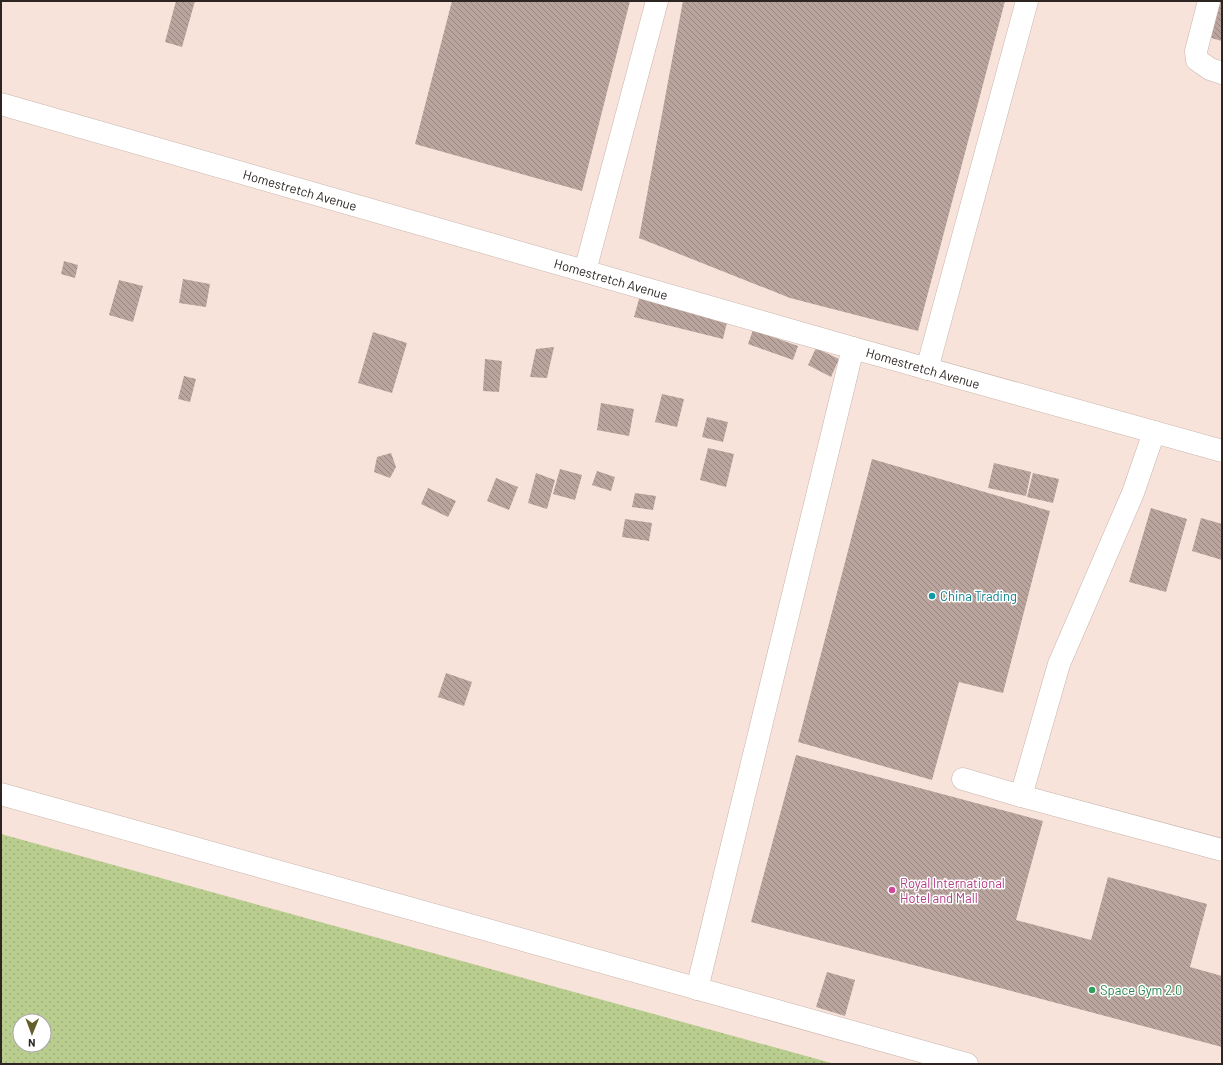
<svg xmlns="http://www.w3.org/2000/svg" width="1223" height="1065" font-family="Barlow,sans-serif">
<style>
.grass{fill:url(#grass-dots);fill-rule:evenodd}
.building{fill:url(#building-back-hatch)}
.lines{fill:none;stroke-linecap:round;stroke-linejoin:round}
.minor-casing{stroke:#c8b4ac;stroke-width:23}
.minor{stroke:#fff;stroke-width:22}
.culture-dot{fill:#0f9aa8;stroke:#fff;stroke-width:1.5}
.hotel-dot{fill:#d1479c;stroke:#fff;stroke-width:1.5}
.leisure-dot{fill:#2e9e5b;stroke:#fff;stroke-width:1.5}
.labels{text-anchor:middle;dominant-baseline:central;stroke-width:3;stroke-linejoin:round;paint-order:stroke}
.street-label{font-size:13px;fill:#2c2522;stroke:#fff}
.culture-label{font-size:13px;fill:#0d838f;stroke:#fff;text-anchor:start}
.hotel-label{font-size:13px;fill:#b23c85;stroke:#fff;text-anchor:start}
.leisure-label{font-size:13px;fill:#27864d;stroke:#fff;text-anchor:start}
</style>
<defs>
<pattern id="grass-dots" width="8" height="8" patternUnits="userSpaceOnUse"><rect width="8" height="8" fill="#b9cd8f"/><path d="M2 2h.1M6 6h.1" fill="none" stroke="#9fb07b" stroke-width="1.8" stroke-linecap="round"/></pattern>
<pattern id="building-back-hatch" width="6" height="6" patternUnits="userSpaceOnUse"><rect width="6" height="6" fill="#b9a59d"/><path d="M-1 5l2 2M0 0l6 6M5-1l2 2" fill="none" stroke="#978680"/></pattern>
</defs>
<rect width="100%" height="100%" fill="#f8e3da"/>
<path class="grass" d="M1,834L835,1064H1ZM20,1021H44V1045H20Z"/>
<g class="building">
<polygon points="176,1 195,1 182,47 165,42"/>
<polygon points="452,1 630,1 582,191 415,144"/>
<polygon points="683,1 1005,1 918,331 790,298 639,238"/>
<polygon points="1213,1 1222,1 1222,41 1204,36"/>
<polygon points="64,261 78,265 75,278 61,274"/>
<polygon points="183,279 210,284 206,307 179,303"/>
<polygon points="119,280 143,286 133,322 109,315"/>
<polygon points="641,292 729,314 723,339 634,317"/>
<polygon points="753,330 798,346 793,360 748,344"/>
<polygon points="373,332 407,343 392,393 358,383"/>
<polygon points="554,347 547,378 530,377 536,349"/>
<polygon points="816,348 839,359 831,377 808,365"/>
<polygon points="485,359 502,361 499,392 483,391"/>
<polygon points="184,376 196,379 190,402 178,399"/>
<polygon points="662,394 684,399 677,427 655,422"/>
<polygon points="601,403 634,409 629,436 597,430"/>
<polygon points="707,417 728,422 723,442 702,437"/>
<polygon points="708,448 734,454 726,487 700,480"/>
<polygon points="391,453 396,467 390,478 374,472 377,457"/>
<polygon points="872,459 1050,511 1003,693 959,682 932,780 798,742"/>
<polygon points="994,463 1031,472 1026,496 988,488"/>
<polygon points="560,469 582,475 575,500 553,494"/>
<polygon points="597,471 615,477 611,491 592,485"/>
<polygon points="536,473 555,480 547,509 528,503"/>
<polygon points="1033,473 1059,479 1053,503 1027,497"/>
<polygon points="496,478 518,487 509,510 487,501"/>
<polygon points="428,488 456,501 448,517 421,504"/>
<polygon points="635,493 656,496 653,510 632,507"/>
<polygon points="1151,508 1187,519 1166,592 1129,582"/>
<polygon points="1201,518 1222,524 1222,560 1192,551"/>
<polygon points="625,519 652,523 649,541 622,537"/>
<polygon points="446,673 472,682 464,706 438,697"/>
<polygon points="796,755 1043,821 1016,920 1091,940 1108,877 1207,904 1190,967 1222,976 1222,1047 751,922"/>
<polygon points="827,972 855,980 845,1016 816,1007"/>
</g>
<g class="lines">
<defs>
<g id="minor">
<polyline points="1209,1 1196,51 1197,60 1210,69 1222,73"/>
<polyline points="1,104 853,348 1222,451"/>
<polyline points="585,271 657,1"/>
<polyline points="927,369 1027,1"/>
<polyline points="963,779 1021,796 1222,850"/>
<polyline points="1,794 967,1064"/>
<polyline points="1021,796 1059,664 1133,493 1154,432"/>
<polyline points="697,989 853,348"/>
</g>
</defs>
<use href="#minor" class="minor-casing"/>
<use href="#minor" class="minor"/>
</g>
<circle class="culture-dot" cx="932" cy="596" r="4"/>
<circle class="hotel-dot" cx="892" cy="890" r="4"/>
<circle class="leisure-dot" cx="1092" cy="990" r="4"/>
<g class="labels">
<g class="street-label">
<text transform="translate(300 190) rotate(16)">Homestretch Avenue</text>
<text transform="translate(611 279) rotate(16)">Homestretch Avenue</text>
<text transform="translate(923 368) rotate(16)">Homestretch Avenue</text>
</g>
<g class="culture-label">
<text x="940" y="596">China Trading</text>
</g>
<g class="hotel-label">
<text x="900" y="883">Royal International<tspan x="900" dy="15">Hotel and Mall</tspan></text>
</g>
<g class="leisure-label">
<text x="1100" y="990">Space Gym 2.0</text>
</g>
</g>
<rect width="1223" height="1065" fill="none" stroke="#2c2522" stroke-width="4"/>
<g transform="translate(32 1033) rotate(181)"><circle r="19" fill="#ffffff" stroke="#aba8a7"/>
<path d="M0-3L7 15L0 10L-7 15Z" fill="#665f2b"/>
<text y="-6" font-size="11" font-weight="bold" text-anchor="middle" fill="#2c2522">N</text>
</g>
</svg>
